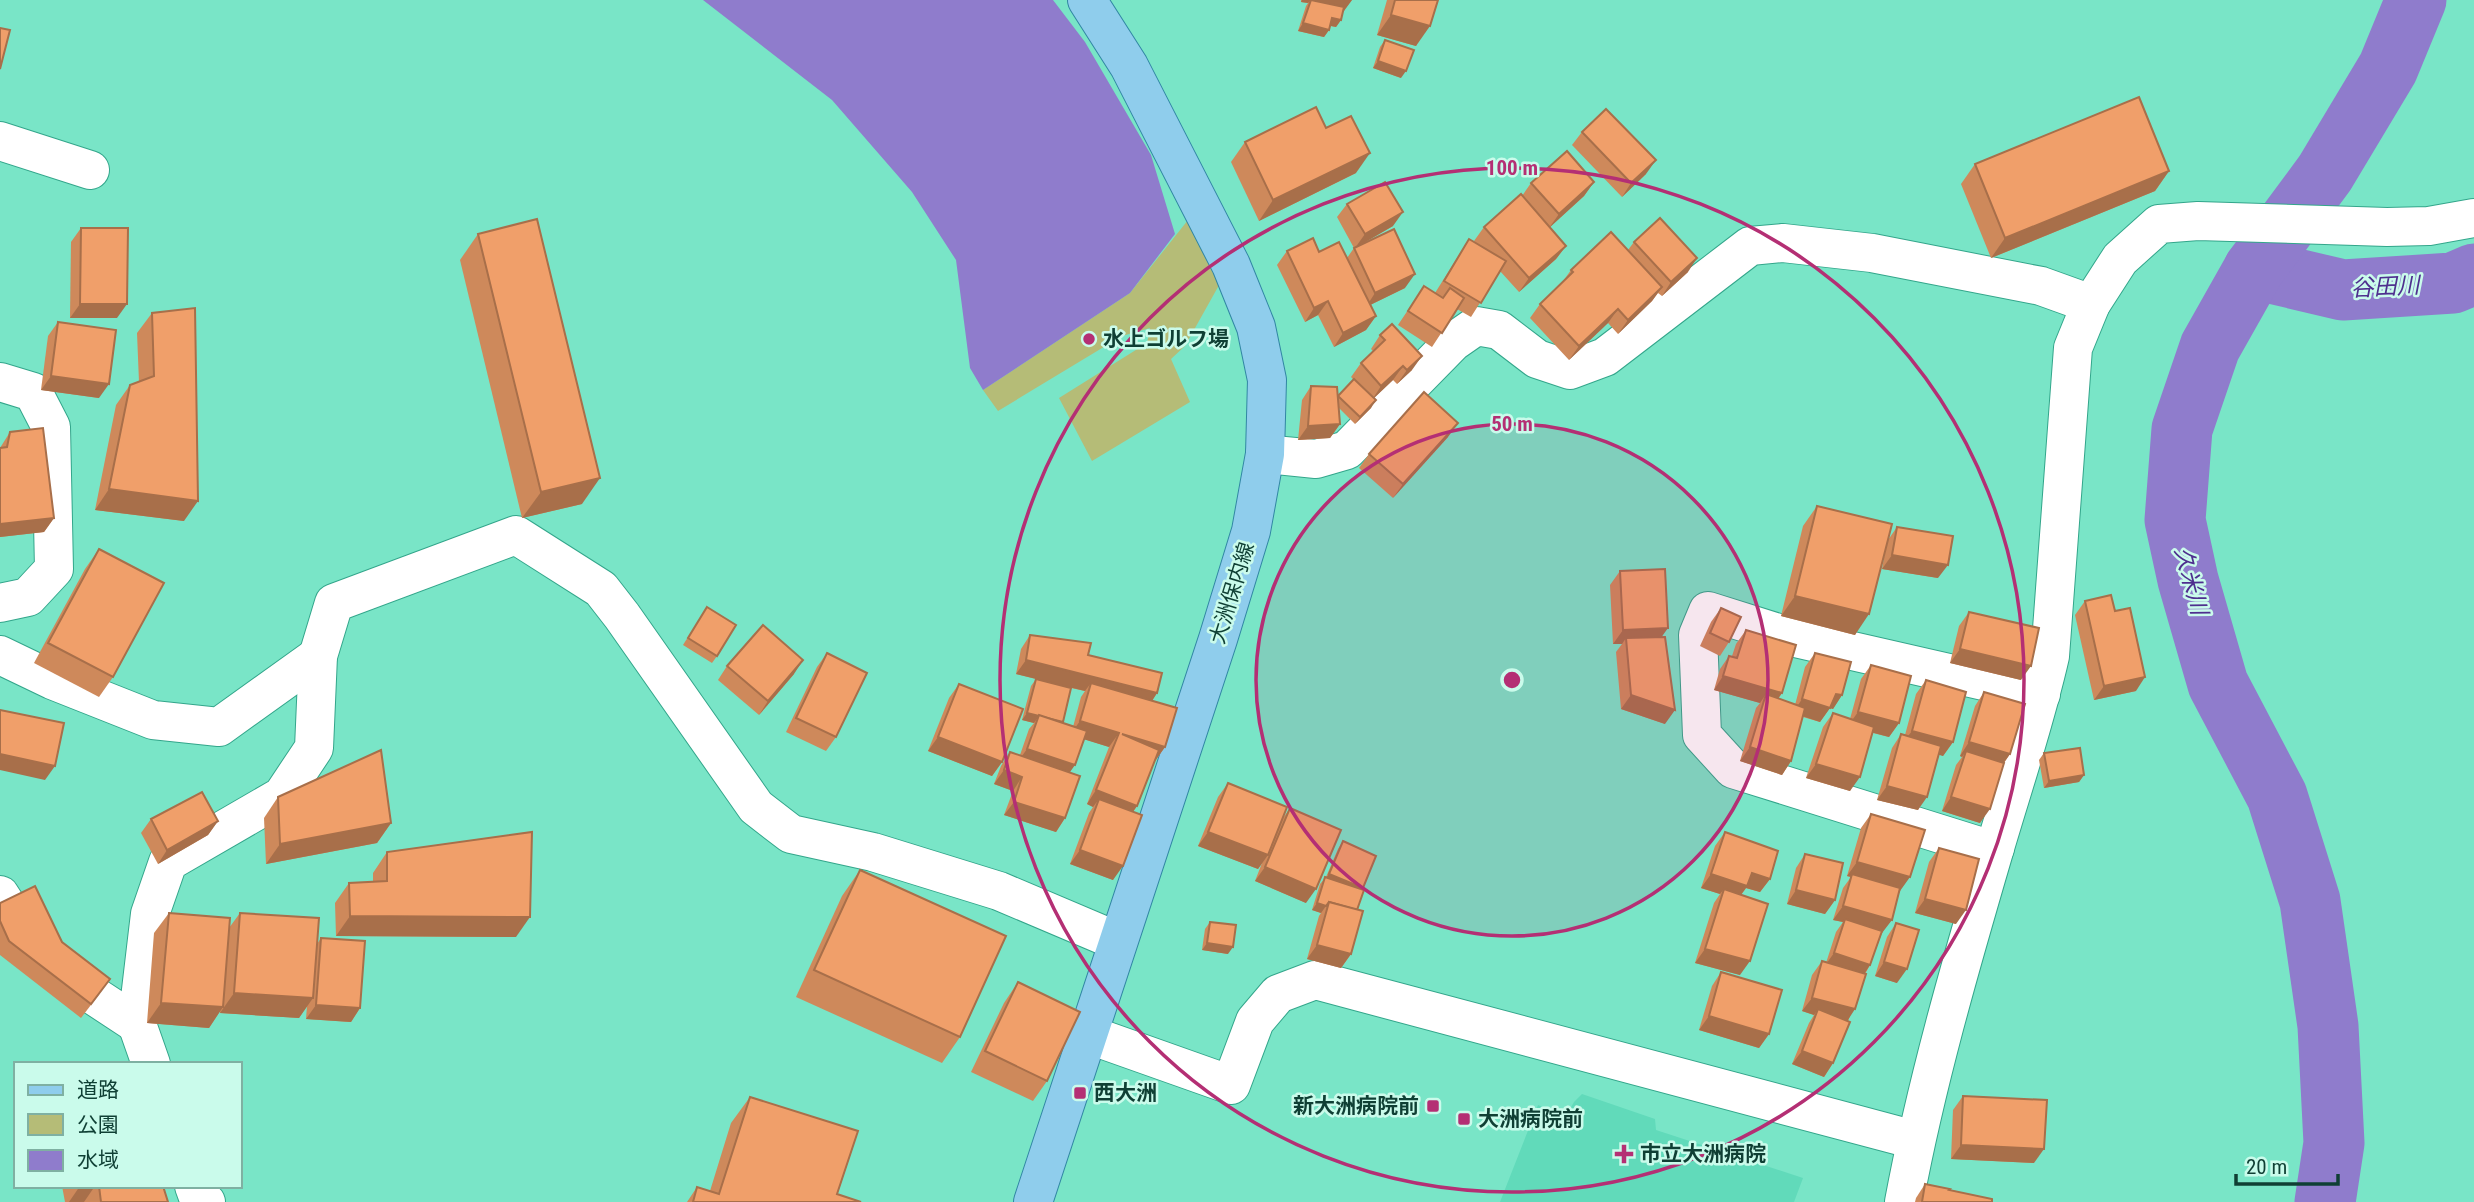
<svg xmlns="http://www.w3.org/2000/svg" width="2474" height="1202" font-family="'Roboto Condensed','Noto Sans JP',sans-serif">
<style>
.built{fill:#61daba}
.green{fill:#b5bc77}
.water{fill:#8f7ccc}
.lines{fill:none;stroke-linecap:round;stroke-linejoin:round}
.river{stroke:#8f7ccc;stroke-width:61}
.minor-casing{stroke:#33a68b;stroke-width:40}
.major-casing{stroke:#3186a3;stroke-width:40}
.minor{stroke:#fff;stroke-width:38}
.major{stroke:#8fcdec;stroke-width:38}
.wall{fill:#ce895b;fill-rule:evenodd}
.shaded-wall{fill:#a86f4a}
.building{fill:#f09f6a;stroke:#a86f4a;stroke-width:2}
.ring{fill:none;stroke:#b42f74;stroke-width:3.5}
.poi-dot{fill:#b42f74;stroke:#cafbeb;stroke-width:2.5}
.labels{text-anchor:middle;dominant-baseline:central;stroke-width:5;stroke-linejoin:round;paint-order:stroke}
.poi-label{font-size:21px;font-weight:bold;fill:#0f3f34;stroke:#cafbeb;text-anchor:start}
.street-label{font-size:21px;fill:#0f3f34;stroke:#cafbeb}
.water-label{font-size:23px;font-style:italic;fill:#4e2f8e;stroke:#cafbeb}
.centre{fill:#b42f74;stroke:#cafbeb;stroke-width:3.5}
.ring-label{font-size:21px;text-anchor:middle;font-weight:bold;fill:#b42f74;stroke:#cafbeb;stroke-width:5;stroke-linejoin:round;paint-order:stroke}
</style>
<rect width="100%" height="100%" fill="#79e5c7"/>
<polygon class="built" points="1582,1094 1655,1119 1656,1130 1803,1178 1794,1202 1500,1202 1538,1105 1566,1116 1574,1102"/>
<polygon class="green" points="1192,215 1223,278 1185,346 1171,359 1190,402 1092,461 1059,398 1147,343 1150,328 1122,336 998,411 983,390 1130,293"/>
<polygon class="water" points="703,0 1053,0 1085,42 1151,155 1175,234 1130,293 983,390 970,368 956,260 912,192 832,100"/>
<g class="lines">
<g class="river">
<polyline points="2254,269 2343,290 2453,283 2474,274"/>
<polyline points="2325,1202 2334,1143 2328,1026 2310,901 2277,796 2218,684 2188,580 2175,520 2182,429 2210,347 2254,269 2325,173 2388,68 2416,0"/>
</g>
<defs>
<g id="minor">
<polyline points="0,141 90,170"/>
<polyline points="0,382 33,392 51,427 54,569 28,597 0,603"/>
<polyline points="1265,454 1316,459 1347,450 1453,342 1476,326 1499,330 1537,359 1570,370 1605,357 1750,246 1783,243 1872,253 2041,286 2091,304"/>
<polyline points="0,655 52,680 153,720 219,727 318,656"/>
<polyline points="1995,848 1979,846 1733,769 1702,735 1698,635 1708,611 1791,637 2041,694"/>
<polyline points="0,895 44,963 137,1024"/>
<polyline points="1087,1034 1231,1085 1255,1021 1278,994 1315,980 1915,1140"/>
<polyline points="151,1064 137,1024 150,914 168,862 282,796 314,748 318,656 334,603 516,535 601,589 622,616 756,807 791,834 873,852 999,891 1117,941"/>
<polyline points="194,1186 198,1197 206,1202"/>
<path d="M1904,1202C1926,1084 1960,967 1994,851C2013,786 2035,722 2050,656L2073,348L2091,304L2120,259L2159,224L2198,221L2387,227L2429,226L2474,218"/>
</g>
<polyline id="major" points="1033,1202 1218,639 1251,531 1265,454 1267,380 1256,327 1231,265 1129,66 1087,0"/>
</defs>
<use href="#minor" class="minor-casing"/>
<use href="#major" class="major-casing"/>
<use href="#minor" class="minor"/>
<use href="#major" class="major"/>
</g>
<g class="wall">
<polygon points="1301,0 1352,0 1343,11 1341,20 1336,27 1330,26 1329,30 1324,37 1298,31 1306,6 1308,3 1301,2"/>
<polygon points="1387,0 1438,0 1416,46 1377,35"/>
<polygon points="1385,40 1401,78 1373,68 1380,47"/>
<polygon points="1326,128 1356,173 1259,221 1231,162 1245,142"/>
<polygon points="1582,132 1646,174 1622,197 1572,145"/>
<polygon points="1975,164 2169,171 2155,191 1991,258 1961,184"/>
<polygon points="1594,182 1584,196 1550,227 1566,246 1556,259 1519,292 1500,271 1471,317 1457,309 1432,347 1398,325 1424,286 1435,293 1469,239 1476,243 1474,241 1484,227 1522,196 1531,183"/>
<polygon points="1347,204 1393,226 1362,244 1405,288 1370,305 1376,316 1366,330 1334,347 1318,315 1305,322 1277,265 1287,251 1319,252 1347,258 1354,248 1337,217"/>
<polygon points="81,228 117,318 70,318 71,242"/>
<polygon points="478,234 582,504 522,518 460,260"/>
<polygon points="1634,242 1688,272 1662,296 1658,293 1652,301 1618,334 1608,323 1569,360 1530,318 1540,304 1561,284 1571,270 1628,250"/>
<polygon points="152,313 184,521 95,510 116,405 130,385 139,382 137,333"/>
<polygon points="58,322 99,398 41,390 48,336"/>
<polygon points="1380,335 1412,370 1397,384 1393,380 1374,398 1371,408 1355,424 1339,408 1340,424 1330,438 1298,440 1302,400 1311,386 1338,397 1354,380 1351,377 1361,363 1373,351 1371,349"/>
<polygon points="10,432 54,518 44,532 0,537 0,448"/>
<polygon points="1448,437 1393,498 1359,468 1369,454"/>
<polygon points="1817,506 1888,540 1897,527 1938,578 1882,569 1886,546 1855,635 1781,616 1803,526"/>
<polygon points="99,549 113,677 99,697 34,663 85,569"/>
<polygon points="1620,571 1661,637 1665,724 1621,709 1616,652 1622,644 1613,644 1610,585"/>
<polygon points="2085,601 2115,611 2136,691 2094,700 2075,615"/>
<polygon points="707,607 717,656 712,663 683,645"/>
<polygon points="1721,608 1729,642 1720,656 1700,646 1711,622"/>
<polygon points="1969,612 2021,680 1950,663 1959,626"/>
<polygon points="1746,630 1782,693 1778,699 1795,705 1805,667 1815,653 1842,695 1833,709 1830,708 1820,722 1803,717 1791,761 1782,775 1740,761 1756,708 1760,703 1714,690 1720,669 1729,656 1732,656 1736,644"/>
<path d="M1030,635L1088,655L1157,693L1152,701L1165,747L1155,761H1154L1137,806L1133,812L1113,880L1070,864L1089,813L1093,807L1087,804L1109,747L1084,739L1070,772L1065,818L1056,832L1004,815L1013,791L994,784L1001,766L1010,752L1020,755L1029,729L1034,723L1022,720L1031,686L1036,679L1016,674L1021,649ZM1071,688L1085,691L1081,697L1073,727L1062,723Z"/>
<polygon points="827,653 836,737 826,751 786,732 817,667"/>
<polygon points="1871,665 1899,723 1889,737 1873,733 1850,791 1806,778 1823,727 1833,713 1850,719 1861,679"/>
<polygon points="727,666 794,674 759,715 718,680"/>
<polygon points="1926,680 1953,742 1943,756 1939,754 1918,810 1877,800 1892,748 1901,734 1905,735 1916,694"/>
<polygon points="959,684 1002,762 992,776 928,751 949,698"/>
<polygon points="1984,692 2010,754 2004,763 1980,823 1942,811 1956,765 1962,757 1960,756 1975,706"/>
<polygon points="2044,753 2084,775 2079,782 2044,788 2039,760"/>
<polygon points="1228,783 1283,818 1290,808 1306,903 1255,881 1262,863 1258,869 1198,846 1218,797"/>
<polygon points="278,797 391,823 377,843 266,864 264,818"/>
<polygon points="1871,814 1900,891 1882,933 1870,965 1865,974 1833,1063 1824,1077 1792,1064 1809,1023 1814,1015 1802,1011 1812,975 1822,961 1826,963 1836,932 1843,922 1833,920 1843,888 1851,877 1847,876 1861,828"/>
<polygon points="151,819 218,821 208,835 158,864 141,833"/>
<polygon points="1725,832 1770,879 1760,892 1746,888 1741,895 1740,975 1695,963 1714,903 1720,894 1701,888 1715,846"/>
<polygon points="1343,841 1362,889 1357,910 1351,954 1341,968 1307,959 1319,916 1321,913 1312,910 1320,884 1326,877 1338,849"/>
<polygon points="1939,848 1956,924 1915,913 1929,862"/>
<polygon points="387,852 516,937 336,936 335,903 349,883 373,882 373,873"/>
<polygon points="1805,854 1835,900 1825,914 1787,904 1796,868"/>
<polygon points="860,870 960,1037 942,1063 796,997 842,896"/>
<polygon points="0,903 62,942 100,993 81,1018 0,955"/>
<polygon points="169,913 229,928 240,913 317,944 321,938 360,1008 351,1022 306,1019 307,1006 299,1018 220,1013 220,1011 209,1028 147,1023 154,933"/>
<polygon points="1210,922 1228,954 1202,950 1205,929"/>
<polygon points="1896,923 1897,983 1875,976 1887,937"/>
<polygon points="1721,972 1769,1034 1759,1048 1699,1030 1712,986"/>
<polygon points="1018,982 1047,1081 1033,1101 971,1072 1004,1003"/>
<polygon points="1963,1096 2034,1163 1951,1159 1953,1110"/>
<polygon points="750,1097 837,1194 861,1202 687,1202 697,1187 710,1191 731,1123"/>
<polygon points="1925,1184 1992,1202 1915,1202 1916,1198"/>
<polygon points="62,1186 163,1186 168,1202 65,1202"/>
</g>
<g class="shaded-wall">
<polygon points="1302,0 1311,0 1308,3 1301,2"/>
<polygon points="1311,0 1352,0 1344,11 1310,4"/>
<polygon points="1391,15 1430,26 1416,46 1377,35"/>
<polygon points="1332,18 1341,20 1336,27 1327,25"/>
<polygon points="1303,23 1329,30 1324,37 1298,31"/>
<polygon points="1378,61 1406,71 1401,78 1373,68"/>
<polygon points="1370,153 1356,173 1259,221 1273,200"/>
<polygon points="1656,160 1646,174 1622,197 1631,183"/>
<polygon points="2169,171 2155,191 1991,258 2005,238"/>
<polygon points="1594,182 1584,196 1549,228 1559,214"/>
<polygon points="1403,212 1393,226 1355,248 1365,234"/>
<polygon points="1566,246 1556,259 1519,292 1529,278"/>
<polygon points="1697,258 1688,272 1662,296 1671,282"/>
<polygon points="1415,274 1405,288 1366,307 1375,293"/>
<polygon points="1662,287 1652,301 1618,334 1628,320"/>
<polygon points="1328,301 1318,315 1305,322 1314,308"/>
<polygon points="80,304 127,304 117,318 70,318"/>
<polygon points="1618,309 1608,323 1569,360 1579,346"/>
<polygon points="1376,316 1366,330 1334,347 1343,333"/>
<polygon points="1422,356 1412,370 1397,384 1407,370"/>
<polygon points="1403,366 1393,380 1372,400 1381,386"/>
<polygon points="51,376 109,384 99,398 41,390"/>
<polygon points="1376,400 1371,408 1355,424 1360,417"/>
<polygon points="1458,423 1448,437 1393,498 1403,484"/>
<polygon points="1340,424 1330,438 1298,440 1308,426"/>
<polygon points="600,478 582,504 522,518 541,492"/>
<polygon points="109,489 198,501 184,521 95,510"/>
<polygon points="54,518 44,532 0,537 0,524"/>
<polygon points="1892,555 1948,565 1938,578 1882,569"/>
<polygon points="1795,596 1869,614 1855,635 1781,616"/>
<polygon points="1668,628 1658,642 1626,638 1622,644 1613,644 1623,630"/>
<polygon points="1960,649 2031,666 2021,680 1950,663"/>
<polygon points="803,660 794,674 759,715 768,701"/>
<polygon points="1026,660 1157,693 1148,707 1091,683 1085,691 1016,674"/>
<polygon points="1723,676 1782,693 1772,707 1766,694 1760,703 1714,690"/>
<polygon points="2145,677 2136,691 2094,700 2104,686"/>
<polygon points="1836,694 1842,695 1833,709 1830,708 1820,722 1793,713 1802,699"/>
<polygon points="1631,695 1675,710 1665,724 1621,709"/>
<polygon points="1858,712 1899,723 1889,737 1848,726"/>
<polygon points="1027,713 1039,716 1034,723 1022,720"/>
<polygon points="1080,721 1119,733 1109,747 1070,735"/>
<polygon points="1912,731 1953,742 1943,756 1902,744"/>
<polygon points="1122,734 1165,747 1155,761 1112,748"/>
<polygon points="938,737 1002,762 992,776 928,751"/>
<polygon points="1969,742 2010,754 2000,768 1966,751 1962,757 1960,756"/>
<polygon points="1750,747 1791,761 1782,775 1740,761"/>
<polygon points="1027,749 1075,765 1065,779 1017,763"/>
<polygon points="0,754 55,766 45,780 0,770"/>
<polygon points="1816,764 1860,777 1850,791 1806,778"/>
<polygon points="1004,770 1022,777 1013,791 994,784"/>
<polygon points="2084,775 2079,782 2044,788 2049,781"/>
<polygon points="1887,786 1927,797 1918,810 1877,800"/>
<polygon points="1096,790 1137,806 1127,820 1099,799 1093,807 1087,804"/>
<polygon points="1951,797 1990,809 1980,823 1942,811"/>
<polygon points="1014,802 1065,818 1056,832 1004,815"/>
<polygon points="218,821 208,835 158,864 167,850"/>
<polygon points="391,823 377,843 266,864 280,844"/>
<polygon points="1208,832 1268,855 1258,869 1198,846"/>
<polygon points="1080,850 1123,866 1113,880 1070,864"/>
<polygon points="1857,862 1910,877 1900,891 1852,877 1852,874 1851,877 1847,876"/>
<polygon points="1265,867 1316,889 1306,903 1255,881"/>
<polygon points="1752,873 1770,879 1760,892 1746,888 1737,900 1724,889 1720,894 1701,888 1711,874"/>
<polygon points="1329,874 1363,888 1358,895 1324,881"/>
<polygon points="1796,890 1835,900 1825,914 1787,904"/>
<polygon points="1925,899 1966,910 1956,924 1915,913"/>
<polygon points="1317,903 1326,906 1321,913 1312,910"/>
<polygon points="1843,906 1892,920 1882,933 1845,919 1843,922 1833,920"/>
<polygon points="350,916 530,917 516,937 336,936"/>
<polygon points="1207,943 1233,947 1228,954 1202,950"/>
<polygon points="1317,945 1351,954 1341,968 1307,959"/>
<polygon points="1705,949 1750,961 1740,975 1695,963"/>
<polygon points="1834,953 1870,965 1861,979 1824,967"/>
<polygon points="1884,962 1907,969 1897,983 1875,976"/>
<polygon points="234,993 313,998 299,1018 220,1013"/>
<polygon points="1812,998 1855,1009 1846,1023 1818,1009 1814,1015 1802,1011"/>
<polygon points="161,1003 223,1007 209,1028 147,1023"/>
<polygon points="316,1005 360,1008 351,1022 306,1019"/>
<polygon points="1709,1016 1769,1034 1759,1048 1699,1030"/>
<polygon points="1802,1051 1833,1063 1824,1077 1792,1064"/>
<polygon points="1961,1145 2044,1149 2034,1163 1951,1159"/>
<polygon points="80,1186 95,1186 84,1202 69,1202"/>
</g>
<g class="building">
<polygon points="1311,0 1344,7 1341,20 1332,18 1329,30 1303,23"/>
<polygon points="1395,0 1438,0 1430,26 1391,15"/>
<polygon points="0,28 10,30 0,69"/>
<polygon points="1385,40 1414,50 1406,71 1378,61"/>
<polygon points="2139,97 2169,171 2005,238 1975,164"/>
<polygon points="1316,107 1326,128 1351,116 1370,153 1273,200 1245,142"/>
<polygon points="1606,109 1656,160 1631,183 1582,132"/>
<polygon points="1567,151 1594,182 1559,214 1531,183"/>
<polygon points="1385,182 1403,212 1365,234 1347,204"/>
<polygon points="1521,194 1566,246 1529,278 1484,227"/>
<polygon points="1660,218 1697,258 1671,282 1634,242"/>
<polygon points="537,219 600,478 541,492 478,234"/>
<polygon points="81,228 128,228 127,304 80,304"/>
<polygon points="1394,229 1415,274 1375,293 1354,248"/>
<polygon points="1611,232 1662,287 1628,320 1618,309 1579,346 1540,304 1573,272 1571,270"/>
<polygon points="1313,238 1319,252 1339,242 1376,316 1343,333 1328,301 1314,308 1287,251"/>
<polygon points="1469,239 1506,261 1481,303 1444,281"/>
<polygon points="1424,286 1443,298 1450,288 1464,298 1442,333 1408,311"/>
<polygon points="195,308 198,501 109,489 130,385 154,376 152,313"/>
<polygon points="58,322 116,330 109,384 51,376"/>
<polygon points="1392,324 1422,356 1407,370 1403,366 1381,386 1361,363 1385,340 1380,335"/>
<polygon points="1354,379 1376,400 1360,417 1338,396"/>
<polygon points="1311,386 1337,387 1340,424 1308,426"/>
<polygon points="1424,392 1458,423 1403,484 1369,454"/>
<polygon points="43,428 54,518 0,524 0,448 7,447 10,432"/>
<polygon points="1817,506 1892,524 1869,614 1795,596"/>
<polygon points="1897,527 1953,536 1948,565 1892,555"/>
<polygon points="99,549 164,583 113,677 48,643"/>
<polygon points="1665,569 1668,628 1623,630 1620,571"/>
<polygon points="2111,595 2115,611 2130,608 2145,677 2104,686 2085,601"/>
<polygon points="707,607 736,625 717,656 688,638"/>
<polygon points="1721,608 1741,617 1729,642 1710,633"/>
<polygon points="1969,612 2039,628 2031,666 1960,649"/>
<polygon points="763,625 803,660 768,701 727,666"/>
<polygon points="1746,630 1796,645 1782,693 1723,676 1729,656 1737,658"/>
<polygon points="1030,635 1091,643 1088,655 1162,673 1157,693 1026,660"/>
<polygon points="1665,637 1675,710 1631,695 1626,638"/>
<polygon points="827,653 867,673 836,737 796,718"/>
<polygon points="1815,653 1851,662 1842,695 1836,694 1830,708 1802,699"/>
<polygon points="1871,665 1911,676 1899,723 1858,712"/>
<polygon points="1036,679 1071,688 1063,722 1027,713"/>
<polygon points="1926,680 1966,692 1953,742 1912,731"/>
<polygon points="1091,683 1177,708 1165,747 1122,734 1159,750 1137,806 1096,790 1119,733 1080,721"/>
<polygon points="959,684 1023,709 1002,762 938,737"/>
<polygon points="1984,692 2025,704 2010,754 1969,742"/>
<polygon points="1766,694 1805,708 1791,761 1750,747"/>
<polygon points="0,710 64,723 55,766 0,754"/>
<polygon points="1833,713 1874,727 1860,777 1816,764"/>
<polygon points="1039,715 1087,731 1075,765 1027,749"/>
<polygon points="1901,734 1941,746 1927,797 1887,786"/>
<polygon points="2080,748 2084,775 2049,781 2044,753"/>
<polygon points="381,750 391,823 280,844 278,797"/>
<polygon points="1966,751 2004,763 1990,809 1951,797"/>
<polygon points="1010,752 1080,776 1065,818 1014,802 1022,777 1004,770"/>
<polygon points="1228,783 1287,807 1268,855 1208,832"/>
<polygon points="202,792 218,821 167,850 151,819"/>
<polygon points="1099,799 1142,815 1123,866 1080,850"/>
<polygon points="1290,808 1341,830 1316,889 1265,867"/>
<polygon points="1871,814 1925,830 1910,877 1857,862"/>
<polygon points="532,832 530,917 350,916 349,883 387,881 387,852"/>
<polygon points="1725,832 1778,851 1770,879 1752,873 1747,886 1711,874"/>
<polygon points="1343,841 1376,856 1363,888 1329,874"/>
<polygon points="1939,848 1979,859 1966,910 1925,899"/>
<polygon points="1805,854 1843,863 1835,900 1796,890"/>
<polygon points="860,870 1006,936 960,1037 814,970"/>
<polygon points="1852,874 1900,888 1892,920 1843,906"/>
<polygon points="1325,877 1364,890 1357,910 1329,902 1326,906 1317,903"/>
<polygon points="35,886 62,942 110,979 91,1004 9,941 0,921 0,903"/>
<polygon points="1724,889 1768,904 1750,961 1705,949"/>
<polygon points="1329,902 1363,911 1351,954 1317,945"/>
<polygon points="169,913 230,918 223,1007 161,1003"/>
<polygon points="240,913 319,918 313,998 234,993"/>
<polygon points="1845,919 1882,931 1870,965 1834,953"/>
<polygon points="1210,922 1236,925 1233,947 1207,943"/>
<polygon points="1896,923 1919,930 1907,969 1884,962"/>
<polygon points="321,938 365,941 360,1008 316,1005"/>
<polygon points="1822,961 1866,974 1855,1009 1812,998"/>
<polygon points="1721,972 1782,990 1769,1034 1709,1016"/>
<polygon points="1018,982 1080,1012 1047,1081 985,1051"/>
<polygon points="1818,1009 1850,1022 1833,1063 1802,1051"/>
<polygon points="1963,1096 2047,1100 2044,1149 1961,1145"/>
<polygon points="750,1097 858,1131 837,1194 861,1202 693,1202 697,1187 719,1194"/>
<polygon points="1925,1184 1950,1189 1949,1190 1992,1199 1992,1202 1922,1202"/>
<polygon points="99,1186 163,1186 168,1202 101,1202"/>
</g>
<circle cx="1512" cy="680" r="256" fill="#b42f74" fill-opacity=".12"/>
<g class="ring">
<circle cx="1512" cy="680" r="256"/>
<circle cx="1512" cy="680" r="512"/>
</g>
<g class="poi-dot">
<circle cx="1089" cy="339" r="7"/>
<rect x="1073" y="1086" width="14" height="14" rx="3.5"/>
<rect x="1426" y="1099" width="14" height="14" rx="3.5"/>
<rect x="1457" y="1112" width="14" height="14" rx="3.5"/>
<path d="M1620.5 1143.5h7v7h7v7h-7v7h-7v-7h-7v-7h7z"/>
</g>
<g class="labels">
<g class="poi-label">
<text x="1103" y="339">水上ゴルフ場</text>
<text x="1094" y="1093">西大洲</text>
<text x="1419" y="1106" text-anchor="end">新大洲病院前</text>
<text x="1478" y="1119">大洲病院前</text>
<text x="1640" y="1154">市立大洲病院</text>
</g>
<g class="street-label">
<text transform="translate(1232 593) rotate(-73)">大洲保内線</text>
</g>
<g class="water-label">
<text transform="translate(2385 287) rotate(-3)">谷田川</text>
<text transform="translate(2191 581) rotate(75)">久米川</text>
</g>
</g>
<circle cx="1512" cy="680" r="10" class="centre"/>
<g class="ring-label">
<text x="1512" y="175">100 m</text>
<text x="1512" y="431">50 m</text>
</g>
<rect x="14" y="1062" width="228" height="126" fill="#cafbeb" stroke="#7fb0a2" stroke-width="2"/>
<rect x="28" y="1085" width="35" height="10" fill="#8fcdec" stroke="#7fb0a2" stroke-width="2"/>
<text x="77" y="1097" font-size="21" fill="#0f3f34">道路</text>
<rect x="28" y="1114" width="35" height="21" fill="#b5bc77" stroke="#7fb0a2" stroke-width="2"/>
<text x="77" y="1132" font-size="21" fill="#0f3f34">公園</text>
<rect x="28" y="1150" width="35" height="21" fill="#8f7ccc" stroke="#7fb0a2" stroke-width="2"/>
<text x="77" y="1167" font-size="21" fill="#0f3f34">水域</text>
<path d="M2236 1174v10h102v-10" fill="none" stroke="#0f3f34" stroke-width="3.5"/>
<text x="2246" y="1174" font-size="21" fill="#0f3f34" stroke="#cafbeb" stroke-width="5" paint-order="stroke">20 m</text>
</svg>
